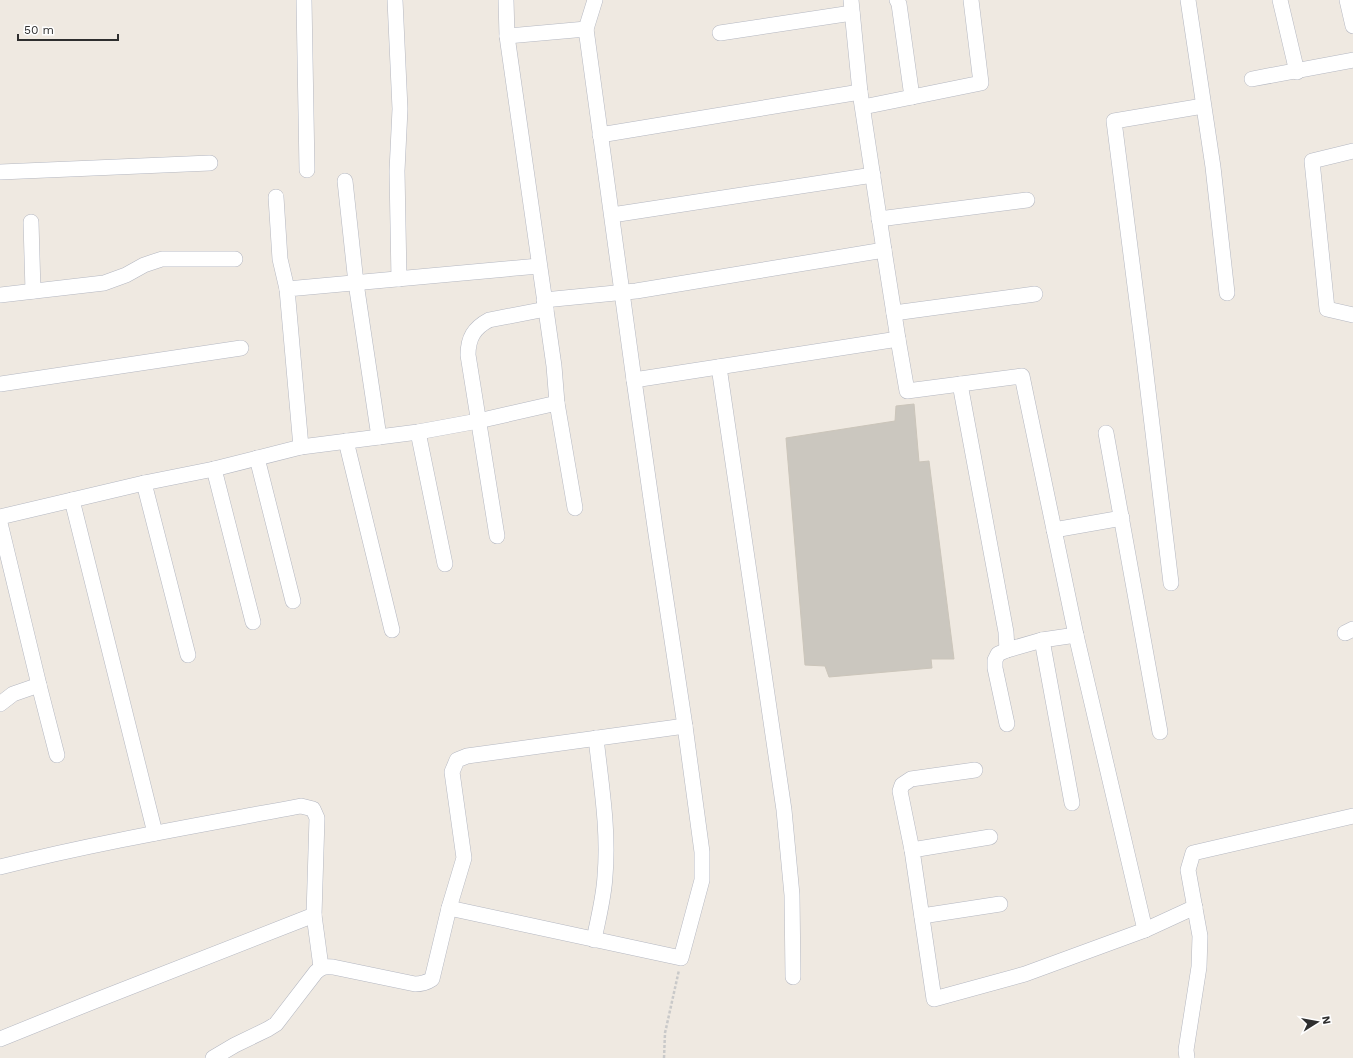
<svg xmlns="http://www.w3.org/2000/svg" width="1353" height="1058" font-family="'Work Sans',sans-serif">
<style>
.building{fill:#cbc7bf;stroke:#cbc5ba}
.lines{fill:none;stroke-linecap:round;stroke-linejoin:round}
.minor-casing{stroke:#b4b7c1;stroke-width:16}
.path{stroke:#c9c9c9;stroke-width:2.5;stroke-dasharray:3 2;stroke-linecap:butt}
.minor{stroke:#fff;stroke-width:15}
</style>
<rect width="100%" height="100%" fill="#efe9e1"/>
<polygon class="building" points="914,404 919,462 929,461 954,659 931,659 932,668 829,677 825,666 805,665 786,438 895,421 896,406"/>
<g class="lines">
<defs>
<g id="minor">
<polyline points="304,0 307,170"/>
<polyline points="395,0 400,109 397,171 399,279"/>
<polyline points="851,0 860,92 884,250"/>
<polyline points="897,0 899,4 912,97"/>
<polyline points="1188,0 1213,167 1227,293"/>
<polyline points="1280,0 1297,72"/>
<polyline points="1347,0 1353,26"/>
<polyline points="586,29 595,0"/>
<polyline points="720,33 852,13"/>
<polyline points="507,36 586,29 634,380"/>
<polyline points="1252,79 1353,60"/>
<polyline points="863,107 981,83 971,0"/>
<polyline points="600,135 860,92"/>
<polyline points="1353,151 1312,161 1327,309 1353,315"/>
<polyline points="0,172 210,163"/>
<polyline points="345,181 356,283 379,437"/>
<polyline points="276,197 280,259 287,289"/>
<polyline points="612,215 873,175"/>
<polyline points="879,219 1027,200"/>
<polyline points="31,222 33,291"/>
<polyline points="0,295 104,283 126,275 144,265 162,259 235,259"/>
<polyline points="894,313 1035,294"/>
<polyline points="898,339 907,391 1022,376 1076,635 1145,930 1025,974 934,999 912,850 990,837"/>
<polyline points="719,367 784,810 792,895 793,977"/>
<polyline points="0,384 241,348"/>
<polyline points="960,384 1006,632 1007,650 1042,640 1076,635"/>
<polyline points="557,403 575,508"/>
<polyline points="418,432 445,564"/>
<polyline points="1106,433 1160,732"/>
<polyline points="346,441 392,630"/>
<polyline points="301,447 287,289 539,266"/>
<polyline points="257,458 293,601"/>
<polyline points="214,469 253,622"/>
<polyline points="144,483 188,655"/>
<polyline points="72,500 155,833"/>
<polyline points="0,517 144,483 214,469 301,447 418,432 478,421 557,403 554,366 507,36 506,0"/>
<polyline points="0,523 39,685 57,755"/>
<polyline points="1054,530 1122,518"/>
<path d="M497,536L468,355C468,338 474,328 489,320L546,309"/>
<polyline points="1171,583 1143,349 1114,121 1203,106"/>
<polyline points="1345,633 1353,629"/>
<polyline points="1042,640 1072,803"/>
<polyline points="0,704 13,694 39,685"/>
<polyline points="1007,724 995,668 995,660 998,654 1007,650"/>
<polyline points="912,850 900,791 902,785 911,779 975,770"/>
<path d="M0,867C99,842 200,825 301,806L313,809L317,818L314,915L321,967"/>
<polyline points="449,908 681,958 702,880 702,852 685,726 656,534 634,380 898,339 884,250 636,291 544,300"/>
<polyline points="922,916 1000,904"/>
<polyline points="1145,930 1195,907"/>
<path d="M594,940C598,919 604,897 605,876C609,830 601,784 596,738"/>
<polyline points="0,1039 97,1000 314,915"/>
<path d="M213,1058L235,1045L268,1029L276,1024L316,972C322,967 325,966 333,967L415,984C422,984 426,983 432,979L449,908L464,858L452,772L457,760L467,756L685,726"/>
<polyline points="1187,1058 1186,1050 1199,967 1200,936 1188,870 1193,853 1353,816"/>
</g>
</defs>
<use href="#minor" class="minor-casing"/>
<polyline class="path" points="664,1058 665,1033 679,970"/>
<use href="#minor" class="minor"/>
</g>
<g transform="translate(1317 1022) rotate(79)" stroke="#ffffff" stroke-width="3" paint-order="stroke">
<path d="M0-3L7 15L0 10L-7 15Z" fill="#2e2e2e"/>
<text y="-6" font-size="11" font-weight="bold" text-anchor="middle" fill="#2e2e2e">N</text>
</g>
<path d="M18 34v6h100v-6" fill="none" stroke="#2e2e2e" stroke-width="2"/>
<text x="24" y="34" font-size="12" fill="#2e2e2e" stroke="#ffffff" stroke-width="3" paint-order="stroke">50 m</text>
</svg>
